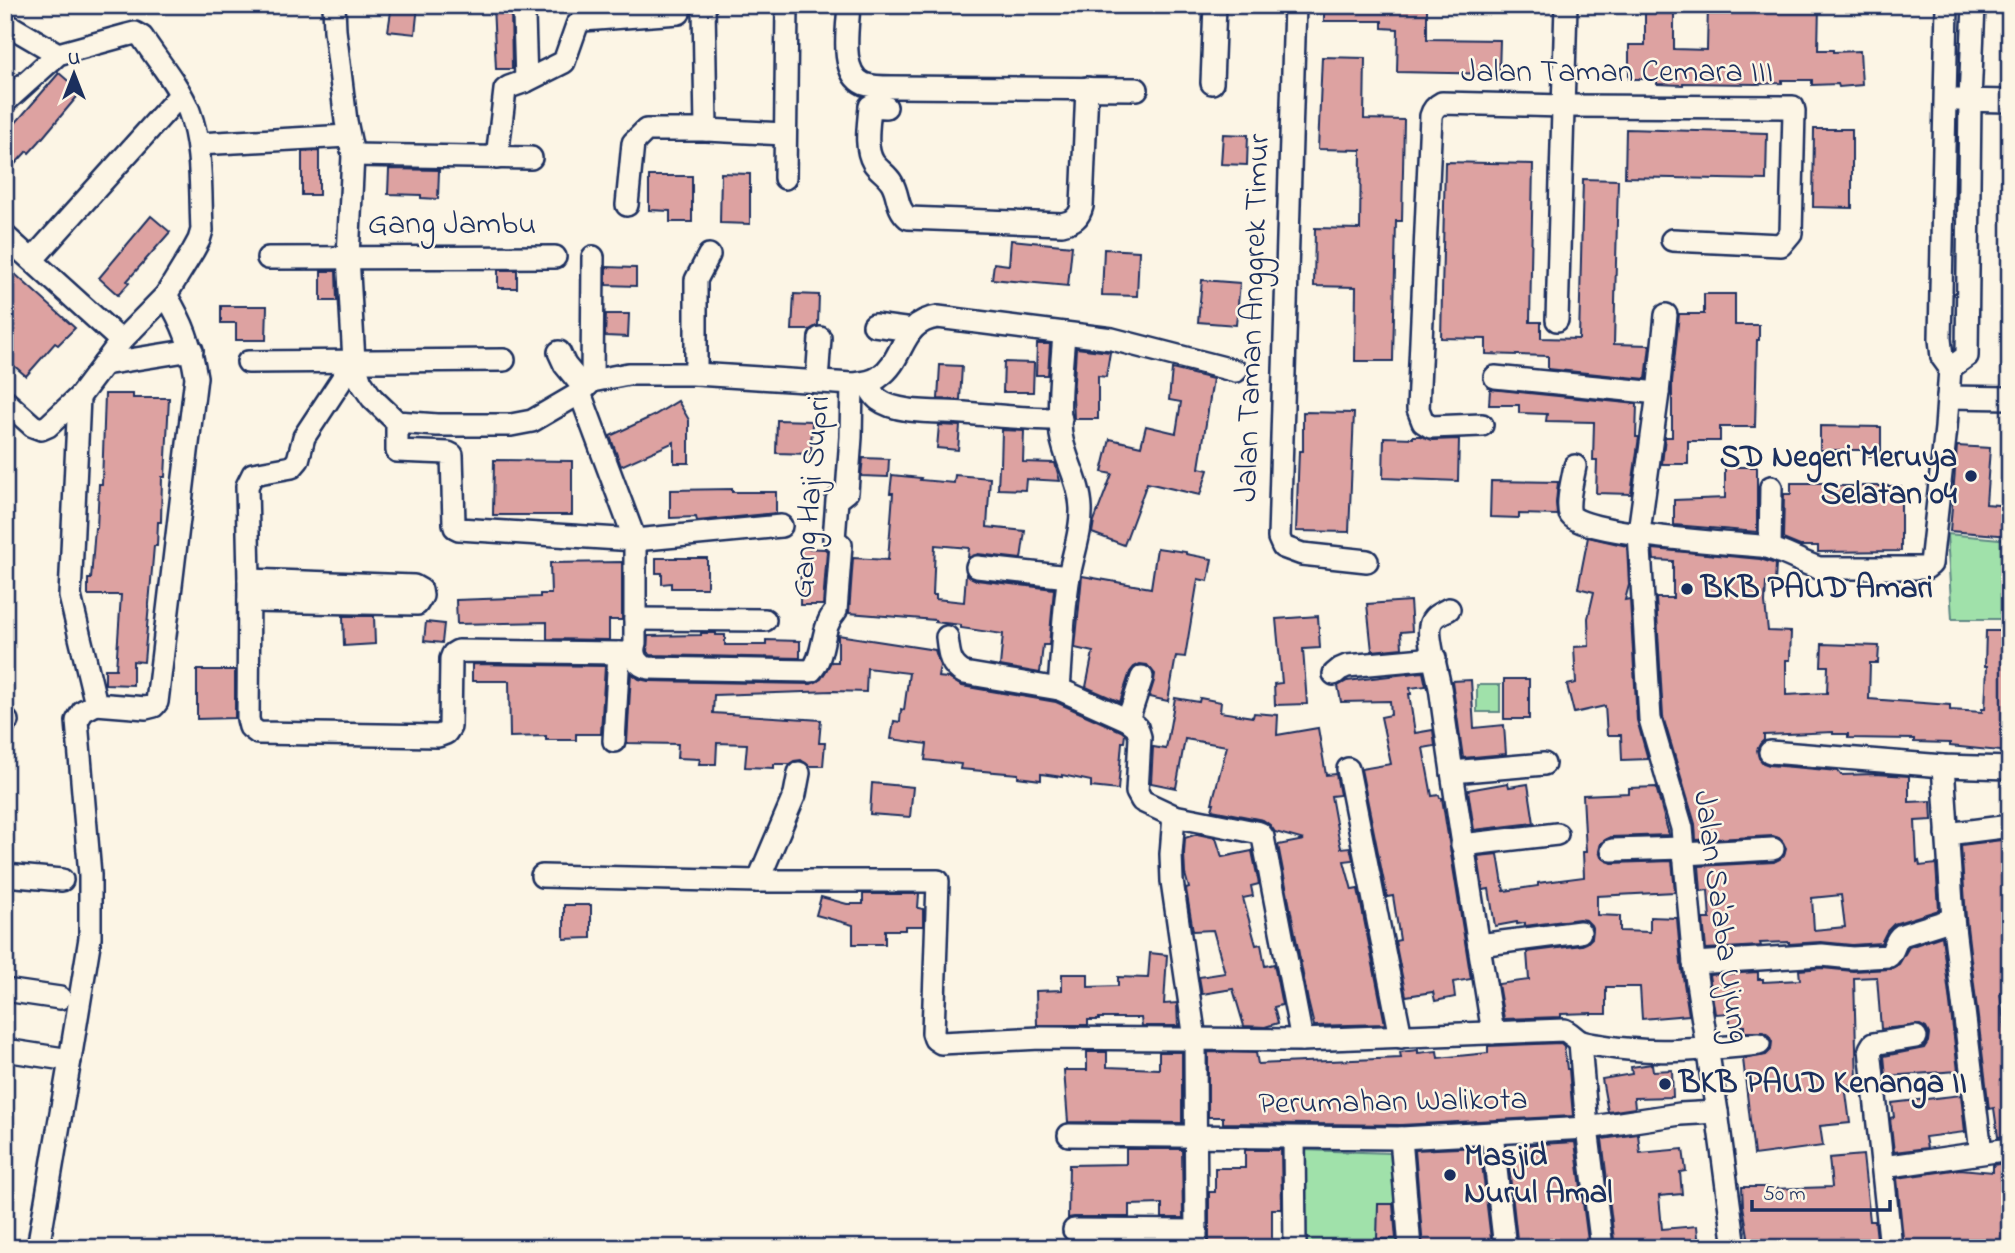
<svg xmlns="http://www.w3.org/2000/svg" width="2015" height="1253" font-family="'Indie Flower',sans-serif">
<style>
.green{fill:#a0e1aa;stroke:#5e8884;stroke-width:2}
.building{fill:#dda2a1;stroke:#1b2f5e;stroke-width:2;fill-rule:evenodd}
.lines{fill:none;stroke-linecap:round;stroke-linejoin:round}
.minor-casing{stroke:#1b2f5e;stroke-width:26}
.minor{stroke:#fcf5e5;stroke-width:21}
.poi-dot{fill:#1b2f5e;stroke:#fcf5e5;stroke-width:2.5}
.labels{text-anchor:middle;dominant-baseline:central;stroke-width:5;stroke-linejoin:round;paint-order:stroke}
.street-label{font-size:32px;fill:#1b2f5e;stroke:#fcf5e5}
.poi-label{font-size:32px;font-weight:bold;fill:#1b2f5e;stroke:#fcf5e5;text-anchor:start}
</style>
<rect width="100%" height="100%" fill="#fcf5e5"/>
<filter id="ink" filterUnits="userSpaceOnUse"><feTurbulence type="fractalNoise" baseFrequency=".0143" numOctaves="2"/><feDisplacementMap in="SourceGraphic" scale="14" xChannelSelector="R" yChannelSelector="G"/><feConvolveMatrix kernelMatrix="1 2 1 2 8 2 1 2 1" color-interpolation-filters="sRGB"/></filter>
<g filter="url(#ink)">
<g class="green">
<polygon points="1947,534 2010,540 2010,619 1952,619"/>
<rect x="1477" y="685" width="23" height="27"/>
<polygon points="1303,1150 1390,1153 1399,1248 1304,1248"/>
</g>
<g class="building">
<polygon points="392,5 418,5 415,34 388,31"/>
<polygon points="493,5 511,5 512,69 496,69"/>
<polygon points="1324,5 1427,5 1427,39 1500,40 1499,74 1397,72 1398,29 1382,28 1382,21 1324,21"/>
<polygon points="1645,5 1674,5 1674,49 1707,50 1708,5 1819,5 1818,50 1833,50 1833,52 1860,51 1862,85 1839,87 1838,84 1812,85 1812,80 1782,80 1782,83 1756,84 1683,83 1683,85 1657,84 1657,79 1629,79 1629,45 1645,45"/>
<polygon points="1322,57 1365,58 1364,119 1404,120 1402,221 1396,221 1393,361 1355,361 1356,287 1314,286 1315,228 1360,229 1361,150 1318,149"/>
<polygon points="59,73 81,92 39,142 29,153 27,151 5,175 5,135"/>
<polygon points="1626,129 1767,133 1766,180 1625,177"/>
<polygon points="1814,129 1852,129 1852,208 1813,207"/>
<polygon points="1223,134 1248,135 1247,165 1221,164"/>
<polygon points="319,151 319,195 302,195 302,152"/>
<polygon points="1445,162 1533,164 1530,322 1541,322 1541,338 1579,339 1583,179 1618,180 1614,344 1650,345 1646,379 1548,369 1548,356 1486,354 1486,339 1441,338"/>
<polygon points="389,169 439,170 438,199 421,198 421,195 388,194"/>
<polygon points="721,173 750,174 750,224 720,223"/>
<polygon points="649,176 692,176 692,222 670,222 670,211 649,210"/>
<polygon points="151,216 170,232 127,281 129,283 118,295 99,278"/>
<polygon points="1011,240 1072,246 1068,286 992,279 994,263 1009,265"/>
<polygon points="1104,249 1139,251 1137,296 1102,295"/>
<polygon points="5,265 75,328 58,345 55,343 26,376 5,358"/>
<polygon points="606,267 636,268 636,286 606,285"/>
<rect x="498" y="270" width="19" height="18"/>
<polygon points="321,271 336,271 337,301 321,301"/>
<polygon points="1202,280 1240,283 1236,325 1198,322"/>
<polygon points="794,294 819,295 818,325 809,330 792,330"/>
<polygon points="1704,294 1735,294 1735,325 1759,325 1759,340 1757,340 1755,427 1720,427 1720,441 1688,441 1688,464 1662,464 1665,437 1672,437 1672,382 1679,314 1704,314"/>
<polygon points="221,306 267,306 266,340 236,340 236,323 221,323"/>
<polygon points="606,314 629,314 628,337 605,336"/>
<polygon points="1037,344 1050,344 1048,375 1036,375"/>
<polygon points="1076,348 1110,352 1106,377 1098,376 1098,419 1074,419 1073,397"/>
<polygon points="1004,362 1034,363 1033,392 1003,392"/>
<polygon points="940,365 962,366 960,400 938,399"/>
<polygon points="1172,369 1213,379 1199,468 1208,470 1200,495 1147,483 1124,545 1092,533 1094,521 1112,474 1102,472 1110,439 1141,446 1146,426 1176,433 1181,402 1169,400"/>
<polygon points="1490,389 1637,404 1636,437 1639,437 1631,494 1596,493 1597,460 1593,460 1594,422 1546,421 1547,414 1519,413 1519,405 1489,405"/>
<polygon points="105,394 133,394 133,398 169,398 165,477 162,477 161,522 158,522 157,546 154,546 144,662 133,661 133,685 105,684 105,669 116,669 121,595 88,595 88,579 91,579 95,528 97,528 99,484 102,484"/>
<polygon points="678,401 689,420 689,463 674,463 674,442 621,466 610,436 653,416"/>
<polygon points="1303,412 1354,413 1349,532 1296,531 1299,451 1303,451"/>
<polygon points="777,420 812,421 811,454 776,453"/>
<polygon points="939,425 960,426 958,450 937,448"/>
<polygon points="1820,426 1881,427 1881,456 1862,456 1862,450 1820,450"/>
<polygon points="1002,430 1024,431 1023,462 1055,463 1060,481 1026,479 1025,490 998,489 999,466 1001,466"/>
<polygon points="1413,436 1421,436 1432,440 1459,439 1458,481 1383,478 1384,437 1413,438"/>
<polygon points="1957,446 1990,448 1986,504 2010,506 2010,536 1950,531"/>
<polygon points="863,458 889,459 888,477 861,476"/>
<polygon points="494,460 572,461 572,515 493,515"/>
<polygon points="1725,467 1757,467 1757,532 1674,525 1674,500 1725,498"/>
<polygon points="892,475 921,478 920,480 954,483 955,475 990,478 987,527 1025,531 1021,559 978,554 968,558 969,548 935,545 933,595 936,595 936,599 964,602 966,574 976,580 1054,589 1049,645 1043,645 1040,673 1000,666 1003,634 961,628 961,625 935,622 935,620 849,613 853,558 888,560 893,493 890,493"/>
<polygon points="1491,481 1558,482 1556,503 1557,515 1519,514 1519,518 1490,517"/>
<polygon points="1791,483 1835,483 1835,486 1901,486 1901,551 1818,552 1818,546 1800,546 1783,539 1784,494 1791,494"/>
<polygon points="732,489 732,492 776,492 776,513 697,521 696,517 670,518 670,490"/>
<polygon points="1588,537 1627,546 1629,585 1625,600 1630,599 1637,720 1648,759 1622,760 1621,735 1607,735 1605,706 1574,713 1567,685 1576,683 1574,647 1589,646 1588,618 1594,592 1578,588"/>
<polygon points="801,548 825,549 827,551 823,605 800,605"/>
<polygon points="1157,548 1186,552 1186,554 1212,559 1208,581 1198,579 1185,657 1176,656 1168,701 1149,697 1154,681 1155,674 1147,665 1140,664 1134,667 1130,672 1120,702 1086,687 1093,652 1075,648 1082,576 1151,588"/>
<path d="M1653,549L1760,559L1776,564L1775,583H1766L1765,603L1768,631L1791,632L1790,660H1786V695L1827,693L1828,666H1821L1822,644L1879,646L1878,663H1870L1869,699L1950,705V710L1982,712V709H1985L1987,666H1985L1986,631H2010V752L1950,746V743L1914,742V739L1848,738V734H1833V732L1764,735V740L1760,744L1757,750L1759,758L1763,763L1769,765L1838,771L1841,775L1875,774L1909,776V802L1931,801L1932,820L1915,821L1917,862L1919,861L1920,866L1936,864L1939,910L1894,924L1887,931L1881,943L1852,945L1821,942L1789,944V942L1760,943L1761,946L1706,949L1703,919H1710L1708,890L1701,891L1699,866L1774,862L1784,855L1786,848L1779,838L1773,836L1696,840L1695,824L1663,717L1656,598H1673V561L1654,560ZM1841,895L1845,927L1814,930L1812,898Z"/>
<polygon points="656,558 707,558 707,588 671,588 671,583 662,584 662,573 656,573"/>
<polygon points="622,562 622,620 609,620 609,640 547,639 547,622 457,624 456,600 540,597 540,594 551,594 550,563"/>
<polygon points="1410,601 1412,631 1401,632 1402,648 1372,651 1367,604"/>
<polygon points="343,616 374,616 375,644 344,646"/>
<polygon points="1318,616 1320,648 1303,649 1307,704 1275,705 1274,684 1282,683 1276,619"/>
<polygon points="426,622 444,624 442,643 424,641"/>
<polygon points="701,633 716,633 716,635 725,635 725,645 766,645 766,640 800,641 800,658 651,655 647,652 648,636 701,635"/>
<polygon points="838,635 935,650 940,666 938,677 948,678 962,686 1056,702 1121,731 1125,734 1124,742 1122,742 1118,790 1091,787 1091,781 1062,775 1062,777 1041,774 1041,780 1018,777 1018,774 960,769 961,764 925,760 927,744 891,739 894,721 900,722 901,709 904,710 909,673 867,668 866,692 833,691 714,695 713,713 821,720 819,743 825,743 823,766 809,766 801,760 794,761 789,764 774,764 774,768 745,767 747,744 717,743 716,764 699,764 700,759 677,758 678,744 627,743 631,673 639,679 648,681 811,684 821,679 831,662 838,662"/>
<polygon points="472,664 605,666 601,734 576,734 576,740 546,740 546,736 510,737 509,681 472,681"/>
<polygon points="197,670 235,670 235,718 197,719"/>
<polygon points="1423,672 1426,686 1410,688 1411,694 1409,694 1415,733 1433,730 1435,746 1423,748 1432,796 1439,795 1440,798 1442,798 1471,979 1453,982 1455,997 1435,1001 1433,992 1406,996 1395,941 1400,940 1393,896 1387,897 1361,769 1391,764 1381,717 1391,715 1390,701 1341,702 1338,686 1347,681"/>
<rect x="1504" y="679" width="25" height="40"/>
<polygon points="1471,680 1474,728 1504,725 1506,754 1463,758 1452,681"/>
<polygon points="1175,698 1199,702 1200,698 1221,702 1220,712 1253,717 1254,713 1278,715 1277,735 1318,728 1326,775 1336,774 1340,795 1331,796 1338,834 1341,848 1350,847 1353,860 1344,861 1352,890 1358,889 1385,1024 1314,1026 1308,1001 1278,845 1304,840 1275,832 1270,825 1263,820 1212,810 1214,803 1212,803 1227,746 1185,739 1176,788 1151,783 1153,747 1166,749"/>
<polygon points="872,783 913,787 910,817 870,814"/>
<polygon points="1508,783 1509,787 1528,784 1534,823 1474,830 1468,790"/>
<polygon points="1656,787 1669,835 1611,837 1601,843 1599,851 1601,857 1612,863 1672,861 1675,892 1597,896 1597,915 1620,916 1620,931 1650,932 1650,917 1677,918 1681,964 1689,1015 1642,1019 1640,987 1606,987 1606,1014 1591,1014 1591,1013 1561,1014 1561,1017 1504,1019 1498,984 1529,980 1527,952 1582,945 1587,943 1592,938 1593,930 1591,925 1586,920 1579,919 1525,926 1525,923 1517,924 1517,922 1495,926 1489,889 1483,890 1478,856 1498,854 1504,891 1538,886 1538,883 1584,877 1583,852 1586,852 1583,795 1629,793 1629,788"/>
<polygon points="1197,834 1216,838 1222,857 1252,851 1259,884 1251,886 1253,896 1243,898 1256,945 1261,944 1265,966 1274,964 1282,1005 1274,1007 1278,1023 1265,1027 1244,1026 1233,989 1202,994 1199,977 1225,973 1213,930 1193,931 1186,889 1189,888 1185,874 1184,854 1185,838"/>
<polygon points="2010,839 2010,867 2004,868 2006,899 2010,899 2010,989 2003,989 2003,992 2000,992 2005,1037 2010,1036 2010,1061 2004,1061 2006,1087 2010,1087 2010,1136 1998,1137 1994,1108 1989,1109 1966,918 1961,845"/>
<polygon points="863,894 919,894 918,908 923,909 923,926 905,926 905,930 885,930 885,944 853,944 853,925 816,915 821,897 847,904 863,904"/>
<polygon points="564,905 591,905 591,938 564,939"/>
<polygon points="1942,936 1958,1071 1886,1076 1884,1056 1924,1048 1928,1042 1929,1034 1926,1028 1920,1025 1881,1029 1877,977 1854,978 1857,1082 1855,1082 1855,1085 1845,1085 1850,1123 1820,1126 1823,1146 1754,1155 1743,1059 1766,1055 1771,1050 1772,1042 1769,1036 1764,1032 1744,1032 1744,1026 1730,1026 1730,1013 1715,1014 1709,975 1758,972 1758,979 1763,979 1763,982 1800,980 1799,970 1822,968 1853,971 1890,969 1899,964 1909,947"/>
<polygon points="1150,953 1167,955 1164,1004 1177,1003 1178,1026 1142,1026 1141,1018 1099,1018 1099,1020 1088,1020 1088,1025 1037,1025 1036,991 1062,990 1062,974 1088,974 1088,987 1118,986 1118,977 1148,978"/>
<polygon points="1561,1043 1564,1046 1567,1069 1569,1069 1573,1116 1401,1125 1223,1123 1223,1117 1208,1117 1208,1052 1256,1053 1258,1064 1401,1058 1400,1052 1418,1050 1418,1053 1437,1051 1438,1058 1488,1053 1488,1046"/>
<polygon points="1087,1052 1107,1052 1107,1067 1159,1069 1159,1052 1182,1052 1182,1123 1068,1122 1064,1070 1087,1070"/>
<polygon points="1652,1064 1653,1071 1672,1070 1673,1097 1634,1098 1635,1108 1608,1112 1602,1079 1632,1074 1631,1067"/>
<polygon points="1961,1095 1965,1132 1925,1137 1927,1148 1894,1152 1890,1118 1894,1117 1892,1103"/>
<polygon points="1638,1134 1640,1153 1683,1149 1686,1171 1680,1172 1682,1194 1659,1196 1662,1229 1697,1226 1699,1248 1615,1248 1602,1139"/>
<polygon points="1575,1142 1589,1248 1518,1248 1508,1157 1524,1155 1523,1145"/>
<polygon points="1480,1147 1492,1248 1423,1248 1415,1150"/>
<polygon points="1126,1149 1182,1149 1183,1218 1162,1218 1162,1204 1129,1205 1129,1217 1074,1217 1068,1218 1069,1165 1126,1164"/>
<polygon points="1245,1150 1281,1150 1282,1209 1272,1209 1272,1248 1209,1248 1209,1192 1215,1192 1215,1168 1245,1168"/>
<polygon points="1863,1155 1870,1221 1875,1221 1878,1248 1750,1248 1743,1206 1742,1187 1767,1187 1767,1189 1832,1187 1829,1158"/>
<polygon points="2010,1162 2010,1247 1971,1246 1971,1248 1904,1248 1897,1178 1960,1169 1993,1172 1993,1165"/>
<polygon points="1378,1204 1393,1204 1396,1239 1377,1239"/>
<polygon points="1069,1242 1129,1244 1129,1248 1069,1248"/>
</g>
<g class="lines">
<defs>
<g id="minor">
<path d="M334,5L335,30L346,121L353,155L348,256L354,361L361,382L372,398L397,422L437,425H511L532,421L580,393L592,381L628,374H696L852,384C861,383 871,383 879,377C906,359 899,322 938,317L1112,339L1236,371"/>
<polyline points="704,5 706,130"/>
<path d="M849,5C848,27 839,73 864,84C872,87 884,87 892,87L1137,89"/>
<polyline points="1295,5 1279,538 1283,547 1302,554 1367,561"/>
<polyline points="1947,5 1940,339 1942,357 1950,368"/>
<polyline points="524,16 526,81"/>
<polyline points="5,23 58,54"/>
<polyline points="1212,83 1215,5"/>
<polyline points="1956,100 2010,101"/>
<path d="M5,102L58,54L127,35L135,33L142,37C157,60 179,86 189,111C203,148 200,191 202,230L199,240L193,251L166,295L121,341L79,397L48,426L41,429L33,426L5,401"/>
<path d="M886,107L870,106C869,123 864,147 873,162C878,170 887,174 892,183C899,195 896,208 908,218L1062,224C1074,221 1079,218 1082,206L1087,88"/>
<polyline points="198,144 348,136"/>
<polyline points="353,155 531,158"/>
<polyline points="497,158 505,90 509,87 526,81 564,62 577,25 583,20 679,13"/>
<polyline points="785,178 787,5"/>
<polyline points="627,205 633,143 646,130 706,130 785,134"/>
<polyline points="5,236 121,341"/>
<polyline points="268,258 555,257"/>
<polyline points="32,260 180,95"/>
<polyline points="1666,315 1658,393 1639,532 1650,719 1682,828 1694,963 1717,1112 1735,1248"/>
<polyline points="1557,320 1566,5"/>
<polyline points="874,325 912,330"/>
<polyline points="559,352 565,365 584,388"/>
<polyline points="354,361 304,437 298,460 292,467 253,474 247,486 249,580 248,719 250,727 258,733 438,736 446,733 450,727 451,659 453,654 458,651 619,653 627,653 633,649"/>
<polyline points="248,362 504,360"/>
<polyline points="104,364 192,350"/>
<polyline points="1950,368 1967,356 1970,100 1974,5"/>
<polyline points="696,374 696,280 709,255"/>
<polyline points="1495,377 1658,393"/>
<polyline points="592,381 593,257"/>
<polyline points="817,381 820,338"/>
<path d="M866,383C870,388 874,397 879,400C897,414 941,411 964,413C996,416 1028,419 1061,419"/>
<path d="M580,393L635,540V643C631,655 637,666 649,668L811,671C826,656 820,627 836,611L841,545L834,539L837,500L847,492L851,437L852,384"/>
<polyline points="1948,397 2010,398"/>
<polyline points="397,422 397,451 448,453 452,455 454,523 455,527 459,529 635,540 781,526"/>
<path d="M1482,425L1431,427L1423,422L1418,409L1431,116C1433,109 1436,106 1442,103L1563,106L1793,107L1794,111L1791,233L1781,245L1672,240"/>
<path d="M1575,466C1573,478 1566,503 1570,514C1578,534 1736,544 1762,546C1783,551 1800,562 1819,568H1926L1931,564L1946,428L1950,368"/>
<polyline points="1770,548 1771,487"/>
<polyline points="977,567 1069,577"/>
<polyline points="249,601 417,604 422,596 421,590 414,586 249,580"/>
<path d="M1449,609C1441,613 1432,616 1430,626C1427,641 1439,676 1441,694C1456,807 1475,920 1493,1033"/>
<polyline points="635,619 765,620"/>
<path d="M947,637C949,653 949,665 964,673L1059,689L1128,720L1137,727L1140,737L1137,792L1142,801L1174,816L1260,833L1263,837L1302,1040"/>
<polyline points="1334,674 1340,669 1347,666 1435,658"/>
<path d="M1059,689C1062,652 1063,613 1069,576C1073,554 1082,531 1081,508C1080,482 1065,460 1061,435C1057,402 1062,366 1064,333"/>
<path d="M96,704L146,708L154,706L157,702L196,377C190,342 184,325 166,295"/>
<polyline points="1128,720 1142,677"/>
<polyline points="5,721 7,721"/>
<polyline points="614,741 619,653"/>
<polyline points="1770,752 1943,766 2010,768"/>
<polyline points="1943,766 1953,919 1981,1152"/>
<polyline points="1348,769 1401,1037"/>
<polyline points="1452,772 1544,764"/>
<polyline points="1174,816 1171,854 1172,881 1195,1039 1196,1248"/>
<polyline points="1947,834 2010,826"/>
<polyline points="1462,845 1557,834"/>
<polyline points="1612,850 1683,848"/>
<polyline points="1683,854 1773,849"/>
<polyline points="5,875 62,880"/>
<path d="M542,876L758,881H938L933,1033L935,1039L941,1043L1040,1038L1302,1040L1564,1030C1571,1033 1576,1040 1582,1042C1588,1044 1596,1045 1603,1046C1655,1055 1708,1049 1759,1044"/>
<polyline points="758,881 795,794 799,773"/>
<polyline points="1479,945 1580,932"/>
<path d="M1694,963L1822,955L1852,958L1889,956C1895,950 1894,940 1902,935L1953,919"/>
<polyline points="5,990 60,998"/>
<polyline points="1580,1042 1587,1128 1602,1248"/>
<polyline points="5,1050 70,1060 38,1248"/>
<polyline points="70,1060 90,938 90,875 77,721 83,711 96,704 70,596 79,397"/>
<polyline points="1492,1134 1505,1248"/>
<polyline points="1069,1135 1401,1138 1587,1128 1680,1114 1717,1112"/>
<polyline points="1294,1138 1295,1248"/>
<polyline points="1401,1138 1410,1248"/>
<polyline points="1883,1167 2010,1149"/>
<polyline points="1074,1230 1196,1231"/>
<polyline points="1891,1248 1870,1049 1873,1044 1916,1037"/>
</g>
</defs>
<use href="#minor" class="minor-casing"/>
<use href="#minor" class="minor"/>
</g>
</g>
<g class="poi-dot">
<circle cx="1971" cy="476" r="7"/>
<circle cx="1687" cy="589" r="7"/>
<circle cx="1665" cy="1084" r="7"/>
<circle cx="1450" cy="1175" r="7"/>
</g>
<g class="labels">
<g class="street-label">
<text x="1617" y="73">Jalan Taman Cemara III</text>
<text x="452" y="225">Gang Jambu</text>
<text transform="translate(1254 318) rotate(-88)">Jalan Taman Anggrek Timur</text>
<text transform="translate(812 497) rotate(-85)">Gang Haji Supri</text>
<text transform="translate(1720 917) rotate(82)">Jalan Sa'aba Ujung</text>
<text transform="translate(1393 1103) rotate(-1)">Perumahan Walikota</text>
</g>
<g class="poi-label">
<text x="1957" y="458" text-anchor="end">SD Negeri Meruya<tspan x="1957" dy="37">Selatan 04</tspan></text>
<text x="1701" y="589">BKB PAUD Amari</text>
<text x="1679" y="1084">BKB PAUD Kenanga II</text>
<text x="1464" y="1157">Masjid<tspan x="1464" dy="37">Nurul Amal</tspan></text>
</g>
</g>
<rect width="2015" height="1253" fill="none" stroke="#fcf5e5" stroke-width="28"/>
<rect x="14" y="14" width="1987" height="1225" fill="none" stroke="#1b2f5e" stroke-width="2.5" filter="url(#ink)"/>
<g transform="translate(74 74)" stroke="#fcf5e5" stroke-width="5" paint-order="stroke">
<path d="M0-5L12 26L0 18L-12 26Z" fill="#1b2f5e"/>
<text y="-10" font-size="19" font-weight="bold" text-anchor="middle" fill="#1b2f5e">U</text>
</g>
<path d="M1752 1200v10h138v-10" fill="none" stroke="#1b2f5e" stroke-width="3.5"/>
<text x="1763" y="1200" font-size="21" fill="#1b2f5e" stroke="#fcf5e5" stroke-width="5" paint-order="stroke">50 m</text>
</svg>
